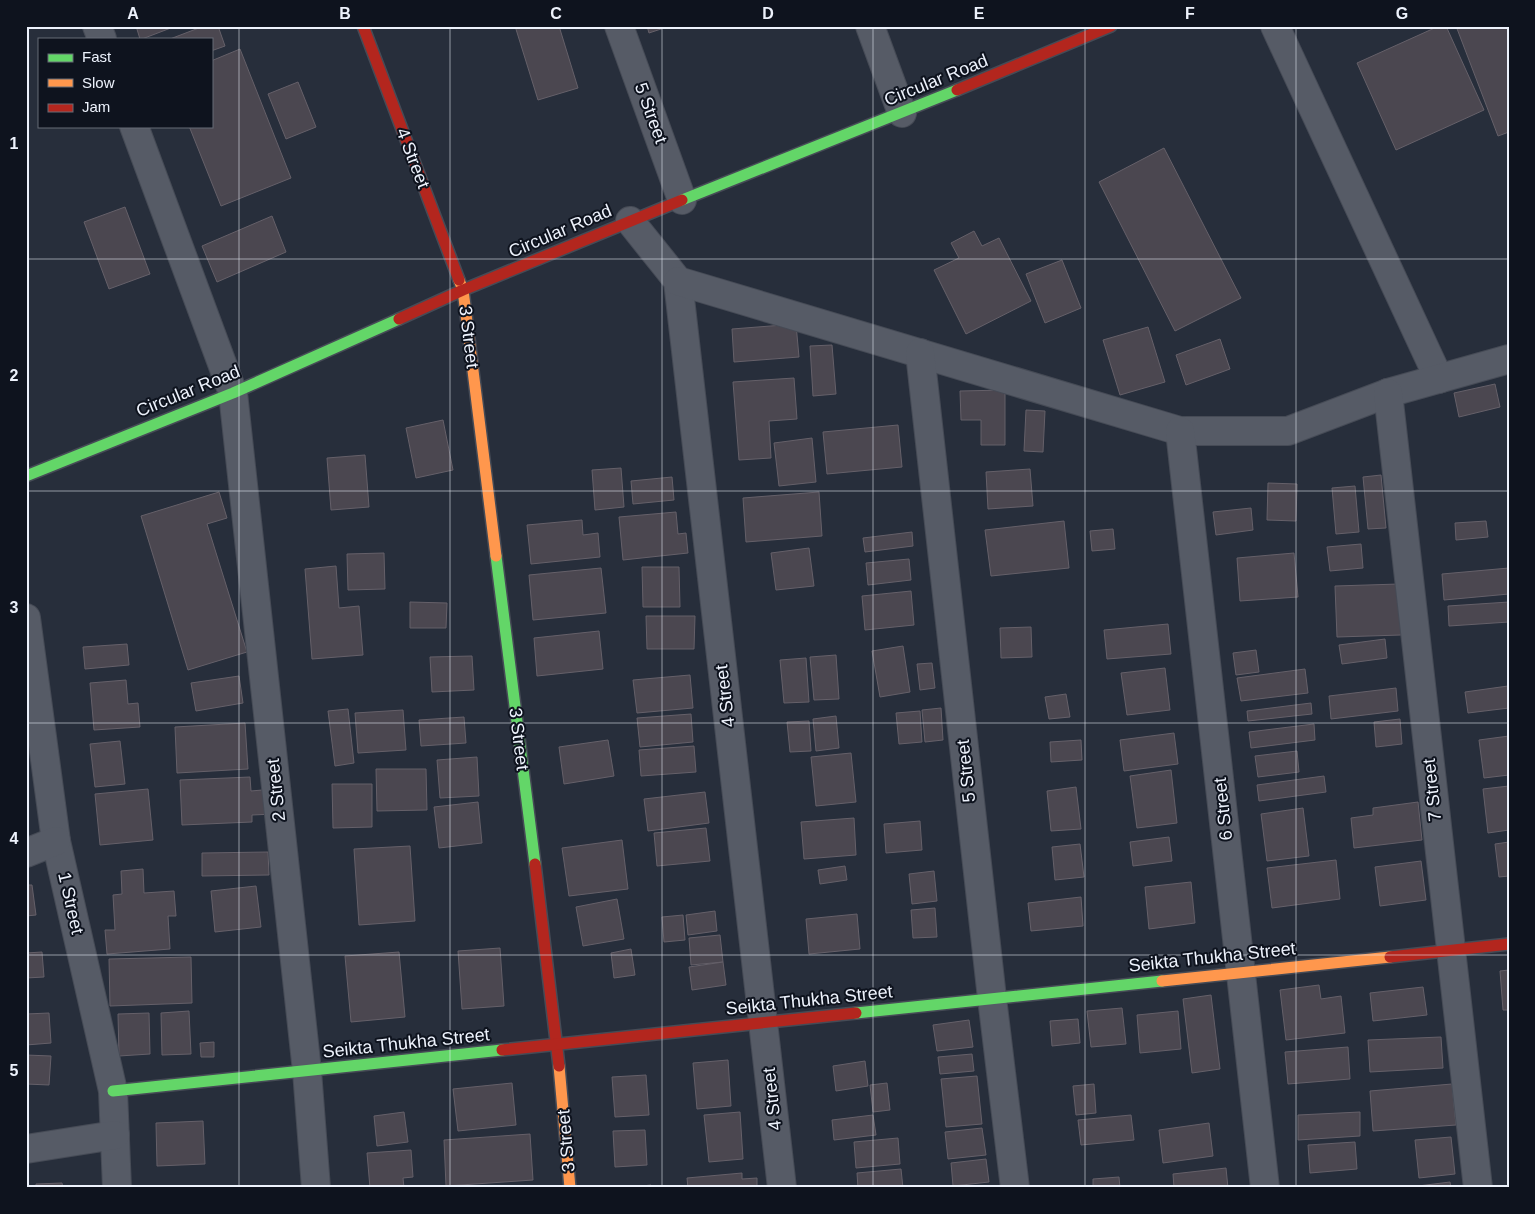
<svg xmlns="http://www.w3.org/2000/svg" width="1535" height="1214" font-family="Helvetica,sans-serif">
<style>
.building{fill:#4b4750;stroke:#656069}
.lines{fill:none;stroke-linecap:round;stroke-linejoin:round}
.street-casing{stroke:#464b56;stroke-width:30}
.fast-casing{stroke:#464b56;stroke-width:14}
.slow-casing{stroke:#464b56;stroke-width:14}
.jam-casing{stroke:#464b56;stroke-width:14}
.street{stroke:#565b66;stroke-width:28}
.fast{stroke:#63d668;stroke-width:11}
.slow{stroke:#ff974d;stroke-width:11}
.jam{stroke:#b3261e;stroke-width:11}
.grid{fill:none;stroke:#edf2fc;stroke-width:1;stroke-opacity:0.55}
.labels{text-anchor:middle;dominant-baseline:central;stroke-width:4;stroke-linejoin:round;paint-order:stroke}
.street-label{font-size:18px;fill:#edf2fc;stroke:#0e131e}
.neatline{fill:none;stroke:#edf2fc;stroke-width:2}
.grid-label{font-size:16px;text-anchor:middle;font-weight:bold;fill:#edf2fc}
</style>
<rect width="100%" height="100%" fill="#272e3b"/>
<g class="building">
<polygon points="136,26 176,26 142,39 140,39"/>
<polygon points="204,26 218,26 225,46 211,51 211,39 170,39"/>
<polygon points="515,26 559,26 578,88 538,100"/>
<polygon points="647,26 670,26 649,33"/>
<polygon points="1439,26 1446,26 1484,110 1396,150 1357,63"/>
<polygon points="1456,26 1507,26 1509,30 1509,132 1498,136"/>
<polygon points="240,49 291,178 221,206 189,126 211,126 211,61"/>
<polygon points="298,82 316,127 286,139 268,94"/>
<polygon points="1164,148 1241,298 1175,331 1099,182"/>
<polygon points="125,207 150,274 109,289 84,222"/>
<polygon points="272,216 286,252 217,282 202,246"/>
<polygon points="974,231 982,246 999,238 1031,301 966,334 934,270 959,258 951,243"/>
<polygon points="1062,260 1081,308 1045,323 1026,274"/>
<polygon points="796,324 799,357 734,362 732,329"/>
<polygon points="1148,327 1165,382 1120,395 1103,340"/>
<polygon points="1220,339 1230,369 1186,385 1176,355"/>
<polygon points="832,345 836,394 813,396 810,346"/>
<polygon points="794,378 797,419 769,421 771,458 739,460 733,382"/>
<polygon points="1495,384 1500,407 1459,417 1454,393"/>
<polygon points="1005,390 1005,445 981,445 981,420 961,420 960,391"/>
<polygon points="1026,410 1045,411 1043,452 1024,451"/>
<polygon points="443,420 453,470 416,478 406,428"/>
<polygon points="898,425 902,467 827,474 823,432"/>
<polygon points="812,438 816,482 779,486 774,443"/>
<polygon points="365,455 369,507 331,510 327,458"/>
<polygon points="621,468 624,507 595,510 592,470"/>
<polygon points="1030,469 1033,506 988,509 986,472"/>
<polygon points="1381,475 1386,528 1368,529 1363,477"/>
<polygon points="672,477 674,500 633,504 631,481"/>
<polygon points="1268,483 1297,484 1296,521 1267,520"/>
<polygon points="1355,486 1359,532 1336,534 1332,488"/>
<polygon points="219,492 227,518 207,524 247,652 188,670 141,516"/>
<polygon points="819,492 822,536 746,542 743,498"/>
<polygon points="1251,508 1253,530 1216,535 1213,512"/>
<polygon points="676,512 678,534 686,533 688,553 623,560 619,517"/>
<polygon points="582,520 583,535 598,533 600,557 531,564 527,525"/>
<polygon points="1064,521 1069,568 991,576 985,530"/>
<polygon points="1486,521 1488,537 1456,540 1455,523"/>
<polygon points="1113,529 1115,549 1092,551 1090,531"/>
<polygon points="912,532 913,546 865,552 863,538"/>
<polygon points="1361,544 1363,568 1330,571 1327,547"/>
<polygon points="809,548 814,586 776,590 771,553"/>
<polygon points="384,553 385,589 348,590 347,554"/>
<polygon points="1294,553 1298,597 1240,601 1237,558"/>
<polygon points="909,559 911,580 868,585 866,563"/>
<polygon points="336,566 339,608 359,606 363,655 312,659 305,569"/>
<polygon points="642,567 679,567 680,607 643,607"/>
<polygon points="601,568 606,613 533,620 529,575"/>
<polygon points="1509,568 1509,594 1444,600 1442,574"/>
<polygon points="1399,584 1401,635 1337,637 1335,586"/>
<polygon points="911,591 914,625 865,630 862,596"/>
<polygon points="410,602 447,603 446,628 410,628"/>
<polygon points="1509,602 1509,622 1449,626 1448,606"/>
<polygon points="646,616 695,616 694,649 647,649"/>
<polygon points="1168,624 1171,654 1107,659 1104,630"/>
<polygon points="1031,627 1032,657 1001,658 1000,628"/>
<polygon points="599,631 603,669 537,676 534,638"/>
<polygon points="1385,639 1387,658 1342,664 1339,645"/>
<polygon points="127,644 129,665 85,669 83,647"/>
<polygon points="903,646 910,692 880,697 872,651"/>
<polygon points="1256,650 1259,672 1236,675 1233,653"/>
<polygon points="836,655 839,699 814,700 810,657"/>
<polygon points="472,656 474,690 432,692 430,657"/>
<polygon points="806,658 809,702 784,703 780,660"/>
<polygon points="932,663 935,688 920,690 917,664"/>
<polygon points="1165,668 1170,710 1127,715 1121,673"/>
<polygon points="1305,669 1308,693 1241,701 1237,678"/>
<polygon points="690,675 693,708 637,713 633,680"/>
<polygon points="239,676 243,703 196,711 191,683"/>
<polygon points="126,680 128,704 138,703 140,727 94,730 90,683"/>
<polygon points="1508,686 1509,708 1468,713 1465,692"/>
<polygon points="1396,688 1398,711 1331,719 1329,696"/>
<polygon points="1066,694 1070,717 1049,719 1045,697"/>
<polygon points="1311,703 1312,714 1248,721 1247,711"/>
<polygon points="941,708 943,740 925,742 922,710"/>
<polygon points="348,709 354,763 335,766 328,711"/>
<polygon points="403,710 406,750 358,753 355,713"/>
<polygon points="920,711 922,742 899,744 896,713"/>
<polygon points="691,714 693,742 640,747 637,718"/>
<polygon points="836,716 839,748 816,751 813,719"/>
<polygon points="464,717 466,743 421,746 419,720"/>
<polygon points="1400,719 1402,744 1376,747 1374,722"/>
<polygon points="809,721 811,751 790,752 787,722"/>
<polygon points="245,723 248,769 177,773 175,727"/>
<polygon points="1314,724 1315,740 1251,748 1249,732"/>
<polygon points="1174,733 1178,764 1124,771 1120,740"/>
<polygon points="1509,736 1509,775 1484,778 1479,740"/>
<polygon points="608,740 614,776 564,784 559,747"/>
<polygon points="1081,740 1082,760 1051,762 1050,742"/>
<polygon points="120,741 125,784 95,787 90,744"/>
<polygon points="694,746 696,772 641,776 639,750"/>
<polygon points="1297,751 1299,772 1258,777 1255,756"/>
<polygon points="851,753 856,802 816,806 811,757"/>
<polygon points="477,757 479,796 440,798 437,760"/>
<polygon points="376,769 426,769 427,810 377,811"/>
<polygon points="1171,770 1177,823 1137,828 1130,776"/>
<polygon points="1324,776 1326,792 1259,801 1257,785"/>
<polygon points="250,777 251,791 274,789 275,814 252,815 252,822 182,825 180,780"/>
<polygon points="332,784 372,784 372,827 333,828"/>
<polygon points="1509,786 1509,830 1488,833 1483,789"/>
<polygon points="1076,787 1081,829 1051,831 1047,791"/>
<polygon points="148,789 153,840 100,845 95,794"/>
<polygon points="705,792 709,823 648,831 644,799"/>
<polygon points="478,802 482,843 439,848 434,807"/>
<polygon points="1418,802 1422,840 1354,848 1351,818 1373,815 1373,808"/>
<polygon points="1303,808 1309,856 1267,861 1261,814"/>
<polygon points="854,818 856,855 804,859 801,822"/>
<polygon points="920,821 922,850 886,853 884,824"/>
<polygon points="706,828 710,861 657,866 654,833"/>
<polygon points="1169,837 1172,861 1133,866 1130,842"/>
<polygon points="622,840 628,889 569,896 562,848"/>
<polygon points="1509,842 1509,876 1499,877 1495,844"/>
<polygon points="1080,844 1084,877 1055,880 1052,847"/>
<polygon points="410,846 415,921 359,925 354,849"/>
<polygon points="268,852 269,875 202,876 202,853"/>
<polygon points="1336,860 1340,899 1272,908 1267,868"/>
<polygon points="1421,861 1426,900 1380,906 1375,867"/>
<polygon points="845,866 847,880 820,884 818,870"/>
<polygon points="143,869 144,893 174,891 176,916 168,916 170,949 107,954 105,930 115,930 113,895 122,894 121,871"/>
<polygon points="934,871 937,901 912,904 909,874"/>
<polygon points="1191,882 1195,923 1149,929 1145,887"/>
<polygon points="26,885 32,885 36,915 26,916"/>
<polygon points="256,886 261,927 215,932 211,891"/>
<polygon points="1081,897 1083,926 1031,931 1028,903"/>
<polygon points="617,899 624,939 583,946 576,907"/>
<polygon points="935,908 937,937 913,938 911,910"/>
<polygon points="715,911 717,931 688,935 686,915"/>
<polygon points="857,914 860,949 809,954 806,919"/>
<polygon points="683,915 685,940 664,942 662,917"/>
<polygon points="720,935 723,962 691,965 689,938"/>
<polygon points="500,948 504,1006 462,1009 458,951"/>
<polygon points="631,949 635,975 614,978 611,953"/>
<polygon points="42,952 44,977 26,978 26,953"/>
<polygon points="399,952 405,1017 351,1022 345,956"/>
<polygon points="191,957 192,1003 110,1006 109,959"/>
<polygon points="723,962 726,985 692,990 689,967"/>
<polygon points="1509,970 1509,1010 1503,1010 1500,971"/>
<polygon points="1319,985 1321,999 1341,996 1345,1033 1286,1040 1280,990"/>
<polygon points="1423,987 1427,1015 1373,1021 1370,993"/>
<polygon points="1211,995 1220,1069 1192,1073 1183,999"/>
<polygon points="1122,1008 1126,1044 1091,1047 1087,1011"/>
<polygon points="189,1011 191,1054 162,1055 161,1013"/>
<polygon points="1178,1011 1181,1049 1140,1053 1137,1015"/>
<polygon points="49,1013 51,1043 26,1045 26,1014"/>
<polygon points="149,1013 150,1054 119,1056 118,1014"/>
<polygon points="1078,1019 1080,1043 1052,1046 1050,1021"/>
<polygon points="969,1020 973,1047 937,1051 933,1025"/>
<polygon points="1441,1037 1443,1068 1370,1072 1368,1040"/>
<polygon points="214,1042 214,1057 201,1057 200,1043"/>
<polygon points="1348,1047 1350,1079 1288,1084 1285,1052"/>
<polygon points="972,1054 974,1071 940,1074 938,1057"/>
<polygon points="26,1055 51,1056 49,1085 26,1084"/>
<polygon points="728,1060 731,1106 697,1109 693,1063"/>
<polygon points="865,1061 868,1086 836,1091 833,1066"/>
<polygon points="646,1075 649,1115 615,1117 612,1077"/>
<polygon points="977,1076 982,1124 946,1127 941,1079"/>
<polygon points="512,1083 516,1125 458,1131 453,1089"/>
<polygon points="887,1083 890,1110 873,1112 870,1085"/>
<polygon points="1094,1084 1096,1113 1076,1115 1073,1086"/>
<polygon points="1452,1084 1456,1125 1373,1131 1370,1091"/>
<polygon points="404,1112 408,1142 377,1146 374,1116"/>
<polygon points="740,1112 743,1159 709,1162 704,1115"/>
<polygon points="1360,1112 1360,1136 1298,1140 1298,1115"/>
<polygon points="873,1115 876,1135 834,1140 832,1120"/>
<polygon points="1131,1115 1134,1140 1081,1145 1078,1120"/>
<polygon points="203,1121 205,1164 157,1166 156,1123"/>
<polygon points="1209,1123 1213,1156 1163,1163 1159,1130"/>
<polygon points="982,1128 986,1155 948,1159 945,1132"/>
<polygon points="645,1130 647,1165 615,1167 613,1131"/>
<polygon points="530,1134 533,1180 446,1186 444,1140"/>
<polygon points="1451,1137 1455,1174 1419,1178 1415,1140"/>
<polygon points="898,1138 900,1164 856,1168 854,1142"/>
<polygon points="1355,1142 1357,1169 1310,1173 1308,1145"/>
<polygon points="411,1150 413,1177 403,1178 404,1188 370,1188 367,1153"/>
<polygon points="986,1159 989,1182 953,1186 951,1163"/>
<polygon points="1226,1168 1228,1188 1174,1188 1173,1174"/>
<polygon points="901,1169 903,1188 858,1188 857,1173"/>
<polygon points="742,1173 742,1179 757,1178 757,1188 688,1188 687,1178"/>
<polygon points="1119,1177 1120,1188 1093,1188 1093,1179"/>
<polygon points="1450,1182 1451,1188 1410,1187"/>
<polygon points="62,1183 63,1188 36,1188 36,1184"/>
<polygon points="651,1185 651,1188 623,1188"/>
</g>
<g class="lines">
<defs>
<g id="street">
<polyline points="97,26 102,39"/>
<polyline points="619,26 682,200"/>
<polyline points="870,26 902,113"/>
<polyline points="1275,26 1439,379"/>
<polyline points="134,126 233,393 307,1071 316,1188"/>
<polyline points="630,221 678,281 782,1188"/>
<polyline points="678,281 1180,431 1288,431 1388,393 1509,359"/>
<polyline points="920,353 992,998 1015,1188"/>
<polyline points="1388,393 1478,1188"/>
<polyline points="1180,431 1265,1188"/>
<polyline points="26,618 56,841 113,1091 117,1188"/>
<polyline points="26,853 56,841"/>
<polyline points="26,1149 115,1135"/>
</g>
<g id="fast">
<polyline points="682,200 957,90"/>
<polyline points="26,476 233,393 399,319"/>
<polyline points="496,556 535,864"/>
<polyline points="856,1013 1162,981"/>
<polyline points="113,1091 502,1050"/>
</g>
<g id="slow">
<polyline points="459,280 463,290 496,556"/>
<polyline points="1162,981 1390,957"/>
<polyline points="559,1066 570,1188"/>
</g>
<g id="jam">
<polyline points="363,26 459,280"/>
<polyline points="957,90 1111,26"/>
<polyline points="399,319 463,290 682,200"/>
<polyline points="535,864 559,1066"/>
<polyline points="1390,957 1509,944"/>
<polyline points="502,1050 856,1013"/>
</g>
</defs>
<use href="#street" class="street-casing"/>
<use href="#fast" class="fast-casing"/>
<use href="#slow" class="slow-casing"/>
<use href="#jam" class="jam-casing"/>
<use href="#street" class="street"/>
<use href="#fast" class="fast"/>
<use href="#slow" class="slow"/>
<use href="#jam" class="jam"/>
</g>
<path class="grid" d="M239,26V1188M450,26V1188M662,26V1188M873,26V1188M1085,26V1188M1296,26V1188M26,259H1509M26,491H1509M26,723H1509M26,955H1509"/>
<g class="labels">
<g class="street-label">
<text transform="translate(936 80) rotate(-22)">Circular Road</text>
<text transform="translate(651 113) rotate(70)">5 Street</text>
<text transform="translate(413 158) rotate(69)">4 Street</text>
<text transform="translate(560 231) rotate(-23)">Circular Road</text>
<text transform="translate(469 337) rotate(83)">3 Street</text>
<text transform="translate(188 391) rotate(-22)">Circular Road</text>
<text transform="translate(725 696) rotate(-97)">4 Street</text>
<text transform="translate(519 739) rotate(83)">3 Street</text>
<text transform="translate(966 771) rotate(-96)">5 Street</text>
<text transform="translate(276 790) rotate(-96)">2 Street</text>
<text transform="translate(1432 790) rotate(-96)">7 Street</text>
<text transform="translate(1223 809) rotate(-96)">6 Street</text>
<text transform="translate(71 903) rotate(77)">1 Street</text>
<text transform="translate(1212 957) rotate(-6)">Seikta Thukha Street</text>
<text transform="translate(809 1000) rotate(-6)">Seikta Thukha Street</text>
<text transform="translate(406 1043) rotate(-6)">Seikta Thukha Street</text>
<text transform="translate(772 1099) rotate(-96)">4 Street</text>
<text transform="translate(566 1141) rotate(-95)">3 Street</text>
</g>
</g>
<rect width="1535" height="1214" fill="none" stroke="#0e131e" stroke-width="55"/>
<rect x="38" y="38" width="175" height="90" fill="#0e131e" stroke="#676c77"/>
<rect x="48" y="54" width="25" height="8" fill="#63d668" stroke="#676c77"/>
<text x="82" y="62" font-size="15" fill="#edf2fc">Fast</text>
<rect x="48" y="79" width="25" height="8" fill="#ff974d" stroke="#676c77"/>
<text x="82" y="88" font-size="15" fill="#edf2fc">Slow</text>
<rect x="48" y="104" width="25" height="8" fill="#b3261e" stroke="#676c77"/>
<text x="82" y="112" font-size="15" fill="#edf2fc">Jam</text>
<rect x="28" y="28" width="1480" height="1158" class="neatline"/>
<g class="grid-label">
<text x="133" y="19">A</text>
<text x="345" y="19">B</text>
<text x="556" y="19">C</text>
<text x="768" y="19">D</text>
<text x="979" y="19">E</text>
<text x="1190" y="19">F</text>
<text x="1402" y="19">G</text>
<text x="14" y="149">1</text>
<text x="14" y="381">2</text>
<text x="14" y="613">3</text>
<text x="14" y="844">4</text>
<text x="14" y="1076">5</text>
</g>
</svg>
